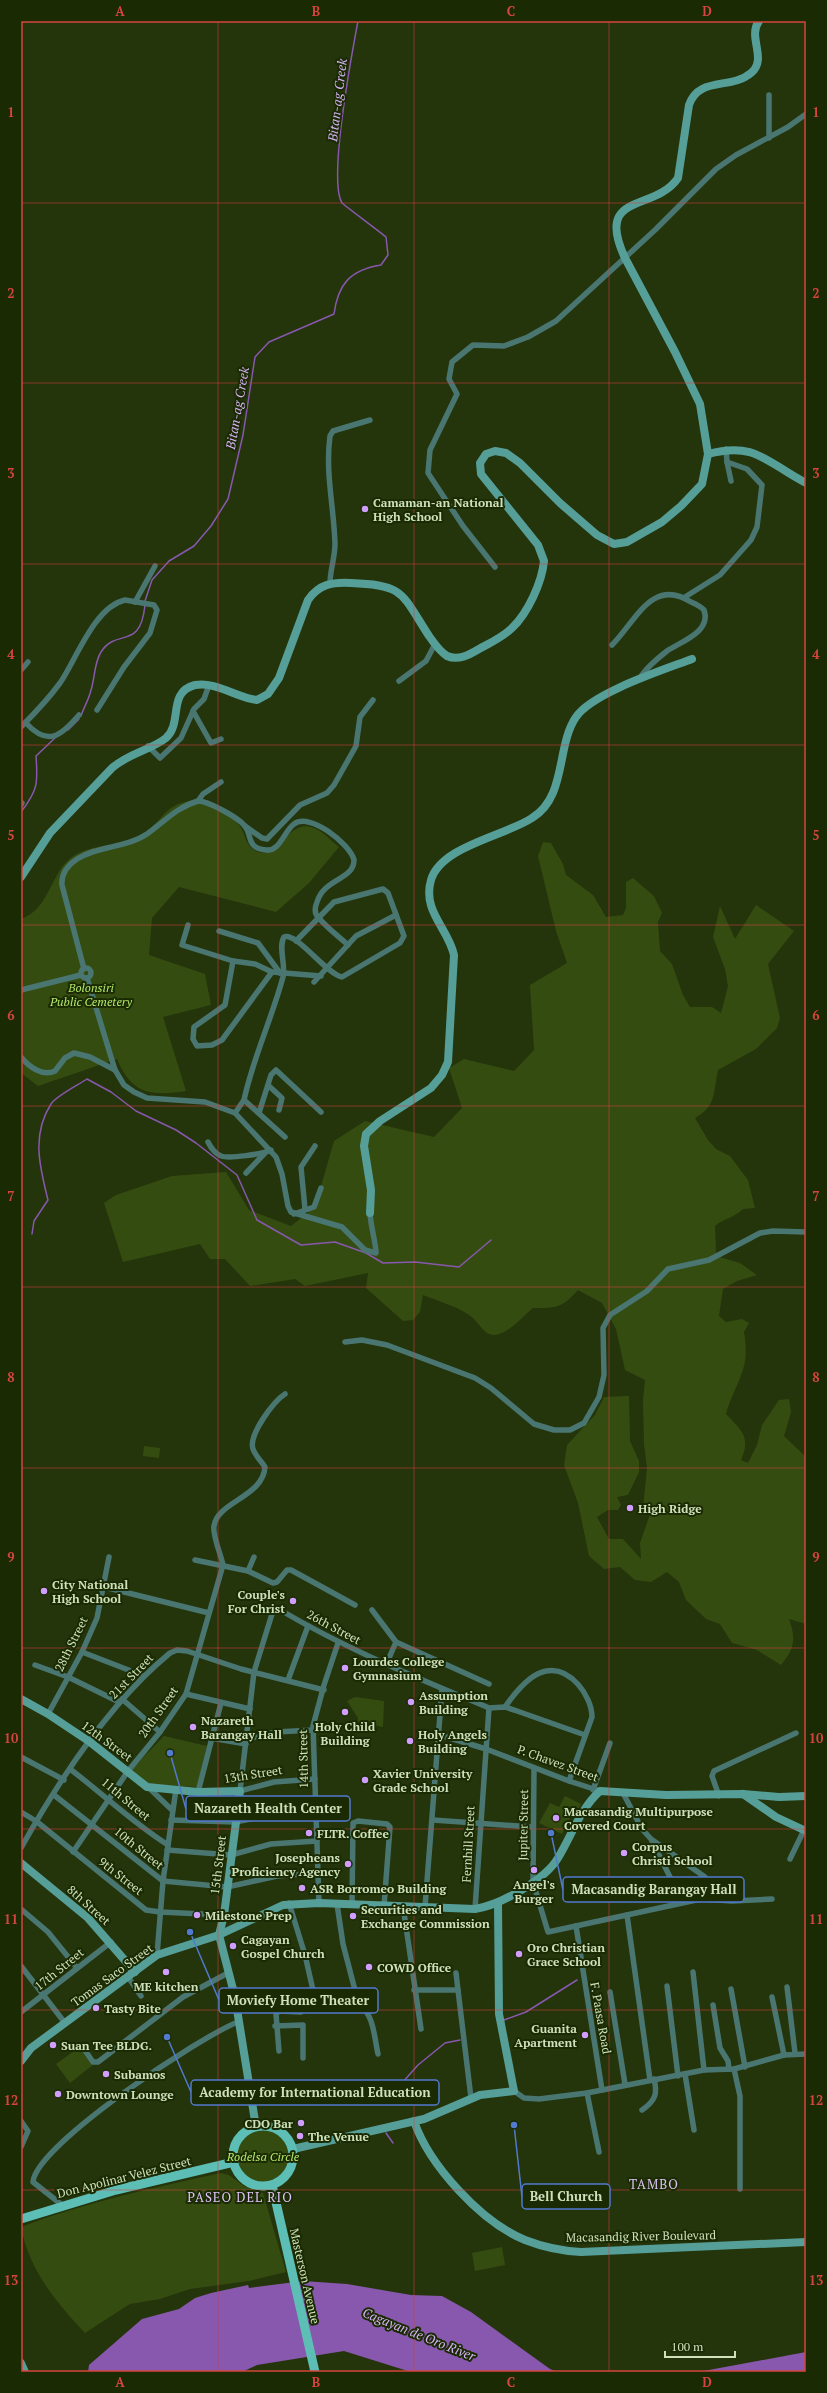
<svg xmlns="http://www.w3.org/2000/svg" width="827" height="2393" font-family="'PT Serif',serif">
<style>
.green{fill:#354c11}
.water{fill:#8858ae}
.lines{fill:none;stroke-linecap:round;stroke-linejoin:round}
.stream{stroke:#8858ae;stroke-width:1.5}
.street{stroke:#4a7672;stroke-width:5.5}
.secondary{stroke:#569f99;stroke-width:8}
.primary{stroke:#5dbeb6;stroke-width:9}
.grid{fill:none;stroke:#d5443e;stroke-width:1;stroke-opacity:0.55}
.poi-dot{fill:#d19dfe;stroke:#1a2a02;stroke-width:1.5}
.labels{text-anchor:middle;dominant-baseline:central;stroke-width:4;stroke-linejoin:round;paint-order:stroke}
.poi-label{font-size:12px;font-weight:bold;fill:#cee1ba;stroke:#1a2a02;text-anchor:start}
.park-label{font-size:12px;font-style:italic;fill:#b3e868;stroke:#1a2a02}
.street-label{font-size:12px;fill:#cee1ba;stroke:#1a2a02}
.water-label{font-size:13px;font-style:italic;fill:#d6b3f6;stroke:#1a2a02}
.neighbourhood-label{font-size:13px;letter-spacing:1px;fill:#dec2f8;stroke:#1a2a02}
.leader{fill:none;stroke:#527acf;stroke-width:1.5}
.callout-dot{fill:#527acf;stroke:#1a2a02;stroke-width:1.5}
.callout{fill:#1a2a02;stroke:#527acf;stroke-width:1.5}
.callout-label{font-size:13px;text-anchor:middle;font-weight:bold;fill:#cee1ba}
.neatline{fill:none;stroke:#d5443e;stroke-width:1.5}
.grid-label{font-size:13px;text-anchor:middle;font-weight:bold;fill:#d5443e}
</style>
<rect width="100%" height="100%" fill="#24340b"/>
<g class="green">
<path d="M199,800C211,807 229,813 238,824C246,832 244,845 256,851C281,864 287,812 318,830C326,834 332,842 339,847L309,883L276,912L179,887L152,918L149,955L205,974L211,1005L163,1017L186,1091C151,1096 132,1095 117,1059L38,1086L21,1073V919C50,909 50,873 72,857C91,843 125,847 142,835C166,819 163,802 199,800Z"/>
<path d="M543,842L551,843L563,864L566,875L593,895L606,917L623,915L626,908V882L633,878L654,896L662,913L658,922L660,951L672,964L683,995L690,1007H712L721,1013L728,986L725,969L713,937L720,906L735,939L756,905L794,931L768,964L780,1018L777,1028L756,1049L718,1070C713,1092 717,1106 695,1118L708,1140L716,1149L730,1156L748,1180L755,1208L743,1209C734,1218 724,1218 715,1226L716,1252L719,1257L740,1263L757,1275L737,1281L723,1289L719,1316L726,1322L742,1319L749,1323L744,1332C751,1371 736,1380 726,1414C742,1431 751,1437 741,1460L748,1463L757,1445L762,1425L779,1400L789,1399L791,1412L784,1436L806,1457V1624L789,1619C796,1639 795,1648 781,1665L757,1650L732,1643L720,1624L706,1619L686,1600L679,1582L667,1572L651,1582L635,1580L620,1567L604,1569L589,1556L578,1503L564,1465L567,1445L595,1415L604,1397L629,1396L630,1441L639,1461V1472L628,1495L617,1497L621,1505L618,1510H608L597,1517L609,1539H623L641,1559L640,1543L650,1514L643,1508L647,1468L644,1444L643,1400L645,1380L625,1370L616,1329L602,1303L578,1290C562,1308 557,1308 533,1308C522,1317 513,1329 499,1334C487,1339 480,1325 473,1318C458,1306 440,1302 423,1295L420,1312L413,1320L403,1321L366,1288L368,1273L305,1286L295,1279L250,1286L225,1259H210L200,1244L123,1262L104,1203L116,1195L172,1176L226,1172L249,1210L291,1226L315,1207L334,1141L365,1121L434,1137L462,1108L449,1068L464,1059L514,1071L534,1050L530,985L567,963L556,931L538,856Z"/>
<polygon points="144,1446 160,1448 159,1458 143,1456"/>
<polygon points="355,1697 384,1701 383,1727 358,1722 358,1718 347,1701"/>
<polygon points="164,1736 207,1746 197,1787 147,1784 131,1770"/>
<polygon points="565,1796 581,1804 576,1815 567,1811 572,1814 562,1834 539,1823 550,1803 559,1807"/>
<polygon points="81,2046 94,2064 70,2083 56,2064"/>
<circle cx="263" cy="2156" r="26"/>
<path d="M221,2173L229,2175L244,2186L263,2193L286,2272L249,2281L190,2289L160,2299L130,2304L85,2333C56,2302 29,2270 21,2227C86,2202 153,2188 221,2173Z"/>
<polygon points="502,2247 505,2265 475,2271 472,2253"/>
</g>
<g class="water">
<polygon points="303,2281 347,2284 411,2295 442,2296 471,2312 550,2369 557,2372 411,2372 344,2351 257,2365 242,2372 88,2372 89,2365 142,2319 179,2309 195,2298 211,2293 248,2285 249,2288"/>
<polygon points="806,2352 806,2372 698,2372"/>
</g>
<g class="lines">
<g class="stream">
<path d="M145,601L152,580L169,561L194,546L211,526L228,499L243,435L255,357L269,342L334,314C338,284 350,270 381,265L388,255L386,237C379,231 345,206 342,203C328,180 352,53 358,21"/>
<path d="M81,716C84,707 89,699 91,690C95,678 94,663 101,652C117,627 140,652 145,605"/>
<polyline points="68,730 79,719"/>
<path d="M21,812C38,790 38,783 36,756L56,737"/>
<path d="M32,1234L34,1221L48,1200C40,1168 31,1135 51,1104C56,1096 78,1085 87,1079L111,1092L136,1111L176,1130L196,1143L237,1175L257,1220L301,1245L335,1242L366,1253L383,1263L415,1262L459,1267L491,1240"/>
<polyline points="504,2020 526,2012 577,1980"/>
<polyline points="379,2093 382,2086 402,2083 418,2065 445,2043 460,2040"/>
<polyline points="386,2133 393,2143"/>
</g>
<g class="street">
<polyline points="769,95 769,138"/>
<polyline points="727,462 731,481"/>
<polyline points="495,567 463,526 428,473 430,450 457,394 449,379 452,362 473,345 504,346 528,337 556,321 655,230 716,169 736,155 788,127 806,114"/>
<path d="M330,583C330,571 335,557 335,544C334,507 325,473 330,436L333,431L370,420"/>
<polyline points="685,597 720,575 751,540 757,527 762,485 747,469 727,462 726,449"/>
<polyline points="135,602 155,566"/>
<path d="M612,645C636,621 652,577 691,602C696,604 700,606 704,610C712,632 680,642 667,651C658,658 646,668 640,678"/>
<polyline points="21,670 28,662"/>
<polyline points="399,681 426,661 435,644"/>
<polyline points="193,711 211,743 221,739"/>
<path d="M26,723C48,747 61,736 79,715"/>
<path d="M21,727C34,714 49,698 60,683C76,660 94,607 125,600L154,605L157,610L150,633L124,667L97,710"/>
<polyline points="148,746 160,758 181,738 194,709 204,699 209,685"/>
<polyline points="198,801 203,794 221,782"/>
<polyline points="21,805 22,803"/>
<polyline points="245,826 262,838 267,839 300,805 327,793 334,785 356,746 360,717 373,700"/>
<polyline points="188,925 182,945 233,961 255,964 272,972 321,976"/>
<polyline points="219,931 258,943 280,973"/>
<polyline points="233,961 225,1005 194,1027 193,1039 197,1046 212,1045 222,1040 272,972"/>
<circle cx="86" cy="973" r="5"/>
<path d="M84,969L62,885C61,874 68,865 77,859C97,846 126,848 147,834C164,822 177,807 198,801C208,801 237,817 244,825C253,834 245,848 266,850C280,852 284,831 294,824C310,812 350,844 354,860C354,880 324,878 317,902C315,907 314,913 318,917C326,927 338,936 348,945"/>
<path d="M87,978L115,1070L124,1085L134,1092L147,1098L205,1102L235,1113L276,1157L282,1174L288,1206L291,1212L342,1227L365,1250L376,1253C377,1250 370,1222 370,1213"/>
<polyline points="314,982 356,936 396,915"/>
<polyline points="21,990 81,975"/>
<path d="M21,1057C29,1067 43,1077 55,1071L65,1058L74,1053L90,1057L115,1070"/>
<polyline points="269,1086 282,1098 279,1110"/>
<polyline points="244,1100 285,1137"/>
<path d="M235,1113L244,1100C253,1058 272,1018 283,977C286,965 278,947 284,937C297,932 326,974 342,977L400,943L404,936L388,893L383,889L334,902L296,941"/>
<polyline points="259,1113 271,1075 276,1070 321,1112"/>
<path d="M208,1142C211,1148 214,1153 221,1156C229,1159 263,1154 271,1150"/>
<polyline points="246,1173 265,1153"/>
<polyline points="305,1209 301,1167 315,1146"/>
<polyline points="294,1214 314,1207 321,1188"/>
<polyline points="345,1342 362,1340 387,1345 475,1378 491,1388 534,1424 554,1430 570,1430 584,1423 599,1397 604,1375 603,1328 610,1315 647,1291 668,1269 709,1260 760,1233 773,1231 806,1232"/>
<polyline points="195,1560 248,1571 273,1583 277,1582 287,1570 291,1570 355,1605"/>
<polyline points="248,1571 254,1557"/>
<polyline points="104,1587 209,1613"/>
<polyline points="372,1610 396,1642 489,1684"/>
<polyline points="82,1652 144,1676"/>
<polyline points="35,1665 68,1677 119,1702"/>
<polyline points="386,1665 396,1642"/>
<polyline points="288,1680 308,1626"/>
<polyline points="186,1694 250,1709"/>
<polyline points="122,1699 160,1732"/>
<path d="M505,1707C514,1694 529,1674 546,1671C570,1666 592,1696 592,1717L569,1781"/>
<polyline points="48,1714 82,1652 97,1618 109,1557"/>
<polyline points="440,1735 486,1749 569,1781 600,1791"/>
<polyline points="211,1738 246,1744"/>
<polyline points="247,1739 276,1732 313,1730"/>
<polyline points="21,1757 64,1780"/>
<path d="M70,1769C103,1794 133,1823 168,1845"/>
<polyline points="534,1769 533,1882 548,1932 701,1899 732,1901 772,1899"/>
<path d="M315,1779L274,1782L240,1791L254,1672L272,1614L276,1610L282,1611C348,1650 418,1678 489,1708L505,1707L517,1711L585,1735"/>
<polyline points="148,1787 172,1810"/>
<polyline points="593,1790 610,1743"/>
<polyline points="198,1792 221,1703"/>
<polyline points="623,1793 642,1829 651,1839 705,1877 706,1880 675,1887 651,1839"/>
<polyline points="54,1795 163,1881 227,1887 277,1876 317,1873"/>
<polyline points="719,1796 712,1776 714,1771 796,1733"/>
<polyline points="21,1812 36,1821 146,1910 160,1912 224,1915"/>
<polyline points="171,1820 235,1822 276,1814 315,1813"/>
<polyline points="433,1820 532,1827"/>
<path d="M21,1848C59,1780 109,1703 170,1653L177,1650L187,1651L241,1669L324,1690"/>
<polyline points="167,1850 231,1855 271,1844 317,1841"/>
<path d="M73,1852L128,1771L160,1732L186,1694L223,1565C221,1555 212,1534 214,1526C217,1502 263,1497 265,1467C261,1461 255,1455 253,1449C248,1435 274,1401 285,1394"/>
<polyline points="790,1859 804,1830"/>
<polyline points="319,1903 313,1726 324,1685 338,1643"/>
<path d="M337,1904L343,1944L357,1998L359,2004C374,2015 374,2036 378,2054"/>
<polyline points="352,1905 353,1823 358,1821 387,1824 390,1827 384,1906"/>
<polyline points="403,1906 421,2029"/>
<polyline points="425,1907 442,1689"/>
<polyline points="21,1909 48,1932 77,1968"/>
<polyline points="475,1909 489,1708"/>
<polyline points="627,1915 650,2080"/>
<polyline points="576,1926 602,2090"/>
<polyline points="157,1955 163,1881 176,1789"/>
<polyline points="21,1966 65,2023"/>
<polyline points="693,1972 704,2070"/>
<polyline points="456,1973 458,1990"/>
<polyline points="128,1977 141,1996"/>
<polyline points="667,1986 678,2076"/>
<polyline points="787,1987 795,2053"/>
<polyline points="731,1989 745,2067"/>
<polyline points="414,1990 458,1990 471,2098"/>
<polyline points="610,1992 625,2084"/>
<polyline points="772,1997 784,2055"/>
<polyline points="713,2005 720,2048 728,2061 729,2069"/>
<polyline points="21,2012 111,1942"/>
<polyline points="275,2026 303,2025 303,2058"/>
<polyline points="82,2046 93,2062 98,2062 183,1997 228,1973"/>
<polyline points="279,2051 276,2014 279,2011 301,2012 300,1999 313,1990 305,1955 289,1903"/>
<polyline points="734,2069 740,2096 740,2189"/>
<polyline points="685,2074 694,2130"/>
<polyline points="514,2091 524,2098 539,2099 587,2093 704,2070 734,2069 784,2055 806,2054"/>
<polyline points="587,2093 599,2152"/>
<path d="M642,2110C655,2101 658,2094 654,2079"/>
<polyline points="21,2121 28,2131 21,2147"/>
<path d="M62,2205L33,2182C36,2145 201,2036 238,2022"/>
</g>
<g class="secondary">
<path d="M708,454C756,441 767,463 806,483"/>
<path d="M21,877L50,833L112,768C129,753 151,750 166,738C183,723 167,692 195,685C216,681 237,698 257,700L268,694L279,678L308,600C319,584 332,582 351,583C405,585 401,593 429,636C434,643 439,651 447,656C458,661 469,655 479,649C490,643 503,637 512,628C528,613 542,582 544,561L538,545L481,474L480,463L486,454L495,451L506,453L520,463L560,503L597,535L614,544L627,542L662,522L681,506L702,484L708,454L700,404L675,352L625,258C594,191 654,213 678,178L689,105C699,76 731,90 751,73C768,59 747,37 759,21"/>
<path d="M370,1213L371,1190L364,1146L366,1134L380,1121L431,1088L442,1075L448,1062L454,955C448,928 422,911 431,880C441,846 505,836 532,818C567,797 556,746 576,717C592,693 663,670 692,659"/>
<polyline points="21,1699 48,1714 90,1742 147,1787 198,1792 240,1791 224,1915 219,1935 235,1997 256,2127"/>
<polyline points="743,1794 776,1817 806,1831"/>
<polyline points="21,1863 88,1918 135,1972"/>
<path d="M21,2061L31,2048L157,1955L219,1935L283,1905L319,1903L475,1909C500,1905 545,1880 558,1858C572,1835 580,1809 600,1791L666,1795L743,1794L779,1797L806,1796"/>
<path d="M414,2121C429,2165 481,2222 525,2240C543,2247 562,2251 581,2252L806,2242"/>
<polyline points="293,2149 424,2119 480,2095 514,2091 499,2014 498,1903"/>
<polyline points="21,2363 25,2372"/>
</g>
<g class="primary">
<circle cx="263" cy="2156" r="30"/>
<polyline points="272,2185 315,2372"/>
<polyline points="21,2219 116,2190 234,2162"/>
</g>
</g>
<path class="grid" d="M218,21V2372M414,21V2372M609,21V2372M21,203H806M21,383H806M21,564H806M21,745H806M21,925H806M21,1106H806M21,1287H806M21,1468H806M21,1648H806M21,1829H806M21,2010H806M21,2190H806"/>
<g class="poi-dot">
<circle cx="365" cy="509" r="4"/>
<circle cx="630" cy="1508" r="4"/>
<circle cx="44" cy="1591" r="4"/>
<circle cx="293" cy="1601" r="4"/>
<circle cx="345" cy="1668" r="4"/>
<circle cx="411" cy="1702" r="4"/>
<circle cx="345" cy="1712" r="4"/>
<circle cx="193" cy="1727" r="4"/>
<circle cx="410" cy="1741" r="4"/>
<circle cx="365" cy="1780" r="4"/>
<circle cx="556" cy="1818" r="4"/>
<circle cx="309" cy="1833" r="4"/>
<circle cx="624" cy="1853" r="4"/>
<circle cx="348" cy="1864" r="4"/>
<circle cx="534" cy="1870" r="4"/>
<circle cx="302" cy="1888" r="4"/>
<circle cx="197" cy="1915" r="4"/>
<circle cx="353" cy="1916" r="4"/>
<circle cx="233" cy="1946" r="4"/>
<circle cx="519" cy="1954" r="4"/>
<circle cx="369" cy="1967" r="4"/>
<circle cx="166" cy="1972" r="4"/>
<circle cx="96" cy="2008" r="4"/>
<circle cx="585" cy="2035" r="4"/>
<circle cx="53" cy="2045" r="4"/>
<circle cx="106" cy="2074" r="4"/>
<circle cx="58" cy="2094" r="4"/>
<circle cx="301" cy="2123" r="4"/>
<circle cx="300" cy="2136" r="4"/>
</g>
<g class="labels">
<g class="poi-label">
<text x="373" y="502">Camaman-an National<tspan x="373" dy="14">High School</tspan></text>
<text x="638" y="1508">High Ridge</text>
<text x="52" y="1584">City National<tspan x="52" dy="14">High School</tspan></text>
<text x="285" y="1594" text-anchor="end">Couple's<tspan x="285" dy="14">For Christ</tspan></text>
<text x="353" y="1661">Lourdes College<tspan x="353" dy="14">Gymnasium</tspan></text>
<text x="419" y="1695">Assumption<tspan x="419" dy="14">Building</tspan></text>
<text x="201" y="1720">Nazareth<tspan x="201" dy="14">Barangay Hall</tspan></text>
<text x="345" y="1726" text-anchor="middle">Holy Child<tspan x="345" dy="14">Building</tspan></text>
<text x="418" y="1734">Holy Angels<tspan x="418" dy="14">Building</tspan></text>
<text x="373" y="1773">Xavier University<tspan x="373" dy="14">Grade School</tspan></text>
<text x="564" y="1811">Macasandig Multipurpose<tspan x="564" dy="14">Covered Court</tspan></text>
<text x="317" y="1833">FLTR. Coffee</text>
<text x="632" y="1846">Corpus<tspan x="632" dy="14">Christi School</tspan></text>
<text x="340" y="1857" text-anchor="end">Josepheans<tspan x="340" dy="14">Proficiency Agency</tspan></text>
<text x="534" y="1884" text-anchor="middle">Angel's<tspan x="534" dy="14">Burger</tspan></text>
<text x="310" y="1888">ASR Borromeo Building</text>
<text x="361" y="1909">Securities and<tspan x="361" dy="14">Exchange Commission</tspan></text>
<text x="205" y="1915">Milestone Prep</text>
<text x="241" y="1939">Cagayan<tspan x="241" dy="14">Gospel Church</tspan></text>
<text x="527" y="1947">Oro Christian<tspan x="527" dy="14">Grace School</tspan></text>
<text x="377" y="1967">COWD Office</text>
<text x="166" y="1986" text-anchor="middle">ME kitchen</text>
<text x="104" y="2008">Tasty Bite</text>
<text x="577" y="2028" text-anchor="end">Guanita<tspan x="577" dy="14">Apartment</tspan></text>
<text x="61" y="2045">Suan Tee BLDG.</text>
<text x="114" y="2074">Subamos</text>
<text x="66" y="2094">Downtown Lounge</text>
<text x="293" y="2123" text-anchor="end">CDO Bar</text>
<text x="308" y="2136">The Venue</text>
</g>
<g class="park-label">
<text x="91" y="987">Bolonsiri<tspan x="91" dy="14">Public Cemetery</tspan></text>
<text x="263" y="2156">Rodelsa Circle</text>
</g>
<g class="street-label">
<text transform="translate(334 1627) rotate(28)">26th Street</text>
<text transform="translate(71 1644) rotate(-64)">28th Street</text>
<text transform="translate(131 1676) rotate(-46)">21st Street</text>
<text transform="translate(158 1712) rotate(-55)">20th Street</text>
<text transform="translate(107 1741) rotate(36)">12th Street</text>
<text transform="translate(303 1759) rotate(-91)">14th Street</text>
<text transform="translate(558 1763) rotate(20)">P. Chavez Street</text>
<text transform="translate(253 1774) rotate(-9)">13th Street</text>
<text transform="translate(126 1799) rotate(40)">11th Street</text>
<text transform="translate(523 1825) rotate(-89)">Jupiter Street</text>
<text transform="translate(468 1844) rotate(-87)">Fernhill Street</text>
<text transform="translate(139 1848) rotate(39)">10th Street</text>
<text transform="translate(218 1865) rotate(-83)">15th Street</text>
<text transform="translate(121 1876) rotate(38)">9th Street</text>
<text transform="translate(89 1905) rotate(42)">8th Street</text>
<text transform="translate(59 1969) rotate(-39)">17th Street</text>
<text transform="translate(112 1975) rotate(-36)">Tomas Saco Street</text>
<text transform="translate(601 2018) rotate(80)">F. Paasa Road</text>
<text transform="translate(124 2177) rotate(-14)">Don Apolinar Velez Street</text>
<text transform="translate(641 2236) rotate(-1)">Macasandig River Boulevard</text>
<text transform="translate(305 2276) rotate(77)">Masterson Avenue</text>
</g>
<g class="water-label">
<text transform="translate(337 100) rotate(-83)">Bitan-ag Creek</text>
<text transform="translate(237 408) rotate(-80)">Bitan-ag Creek</text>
<text transform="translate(419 2334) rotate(22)">Cagayan de Oro River</text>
</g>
<g class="neighbourhood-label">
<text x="654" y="2184">TAMBO</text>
<text x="240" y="2197">PASEO DEL RIO</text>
</g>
</g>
<path class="leader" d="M170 1753L186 1809M551 1833L563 1890M190 1932L219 2000M167 2037L191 2092M514 2125L522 2197"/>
<g class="callout-dot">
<circle cx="170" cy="1753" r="4"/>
<circle cx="551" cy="1833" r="4"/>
<circle cx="190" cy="1932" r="4"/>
<circle cx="167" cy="2037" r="4"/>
<circle cx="514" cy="2125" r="4"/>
</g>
<g class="callout">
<rect x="186" y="1796" width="164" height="25" rx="4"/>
<rect x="563" y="1877" width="181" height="25" rx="4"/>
<rect x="219" y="1988" width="159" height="25" rx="4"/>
<rect x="191" y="2080" width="248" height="25" rx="4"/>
<rect x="522" y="2184" width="88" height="25" rx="4"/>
</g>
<g class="callout-label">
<text x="268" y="1813">Nazareth Health Center</text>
<text x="654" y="1894">Macasandig Barangay Hall</text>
<text x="298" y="2005">Moviefy Home Theater</text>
<text x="315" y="2097">Academy for International Education</text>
<text x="566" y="2201">Bell Church</text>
</g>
<rect width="827" height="2393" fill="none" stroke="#1a2a02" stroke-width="44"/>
<path d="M665 2351v6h70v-6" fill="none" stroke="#cee1ba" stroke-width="2"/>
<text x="671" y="2351" font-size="12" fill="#cee1ba" stroke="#1a2a02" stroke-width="3" paint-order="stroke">100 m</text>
<rect x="22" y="22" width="783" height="2349" class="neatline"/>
<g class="grid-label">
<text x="120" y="16">A</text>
<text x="316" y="16">B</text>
<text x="511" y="16">C</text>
<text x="707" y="16">D</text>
<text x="11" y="117">1</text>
<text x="816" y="117">1</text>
<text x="11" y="298">2</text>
<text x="816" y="298">2</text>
<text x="11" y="478">3</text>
<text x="816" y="478">3</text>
<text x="11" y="659">4</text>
<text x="816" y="659">4</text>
<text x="11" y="840">5</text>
<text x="816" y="840">5</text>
<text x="11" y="1020">6</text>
<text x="816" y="1020">6</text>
<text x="11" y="1201">7</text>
<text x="816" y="1201">7</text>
<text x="11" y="1382">8</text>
<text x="816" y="1382">8</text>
<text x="11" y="1562">9</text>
<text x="816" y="1562">9</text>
<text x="11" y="1743">10</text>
<text x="816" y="1743">10</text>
<text x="11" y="1924">11</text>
<text x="816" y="1924">11</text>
<text x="11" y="2105">12</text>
<text x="816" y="2105">12</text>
<text x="11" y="2285">13</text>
<text x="816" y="2285">13</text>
<text x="120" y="2387">A</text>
<text x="316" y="2387">B</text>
<text x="511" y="2387">C</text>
<text x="707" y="2387">D</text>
</g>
</svg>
